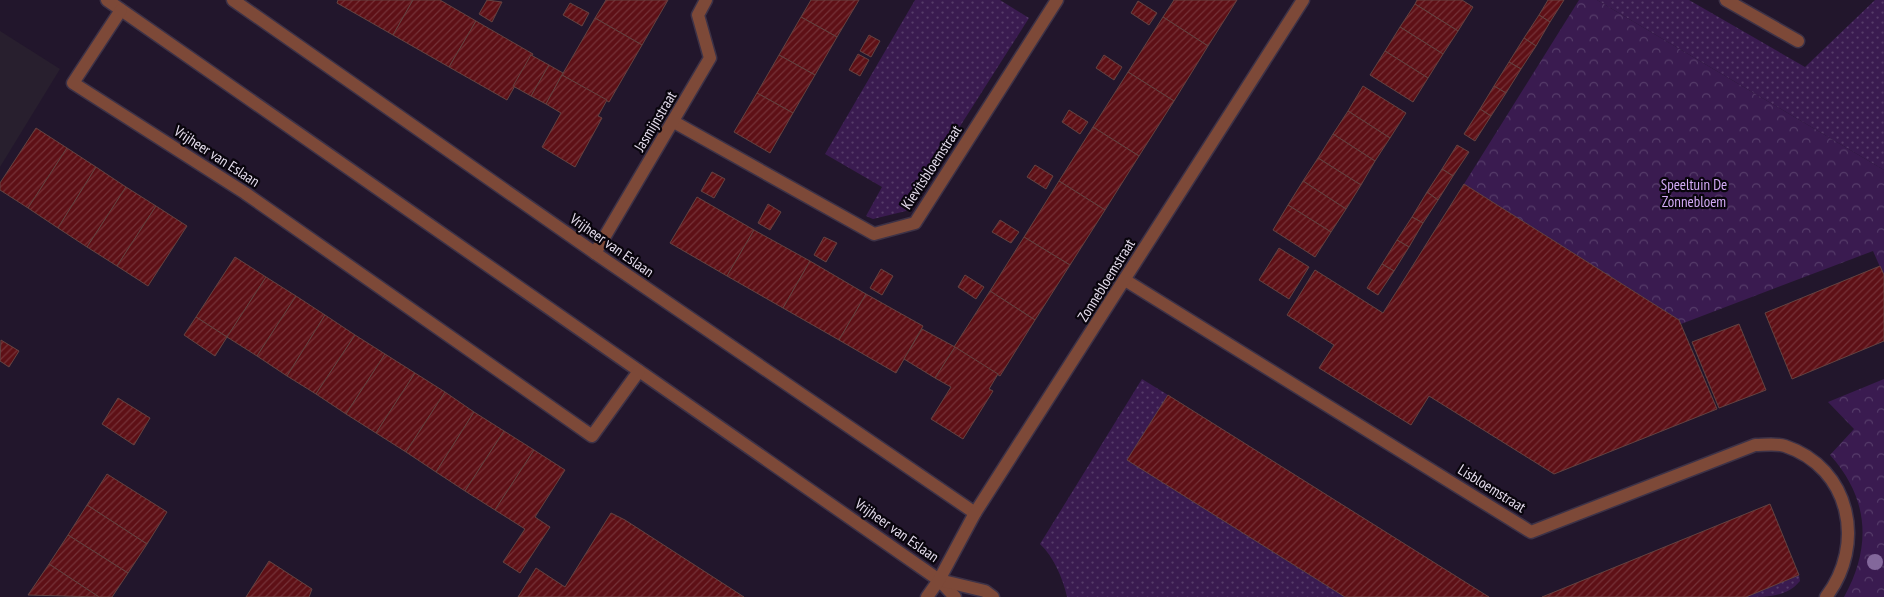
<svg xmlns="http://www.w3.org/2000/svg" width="1884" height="597" font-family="'PT Sans Narrow',sans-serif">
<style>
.education{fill:#281f2e}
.grass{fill:url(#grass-dots)}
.park{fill:url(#park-crowns)}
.building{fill:url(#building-hatch);stroke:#644341}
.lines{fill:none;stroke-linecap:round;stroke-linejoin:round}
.minor-casing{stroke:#3d3247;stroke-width:15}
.minor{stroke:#7d4938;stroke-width:12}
.tree{fill:#83689b}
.labels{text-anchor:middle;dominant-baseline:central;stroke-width:4.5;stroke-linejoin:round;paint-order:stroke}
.street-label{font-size:15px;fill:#e5dded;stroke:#09050d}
.park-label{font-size:15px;fill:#d3abf6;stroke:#09050d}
</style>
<defs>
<pattern id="grass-dots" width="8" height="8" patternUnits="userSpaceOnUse" patternTransform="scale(1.25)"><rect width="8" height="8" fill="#3a1b50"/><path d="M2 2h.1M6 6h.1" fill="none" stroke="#563c6a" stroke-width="1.8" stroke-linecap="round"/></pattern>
<pattern id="park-crowns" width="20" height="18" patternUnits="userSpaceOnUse" patternTransform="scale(1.25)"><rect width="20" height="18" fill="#3a1b50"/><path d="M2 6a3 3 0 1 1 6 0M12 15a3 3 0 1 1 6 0" fill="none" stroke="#563c6a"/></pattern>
<pattern id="building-hatch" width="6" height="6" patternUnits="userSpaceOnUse" patternTransform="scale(1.25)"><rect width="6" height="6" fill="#5e1016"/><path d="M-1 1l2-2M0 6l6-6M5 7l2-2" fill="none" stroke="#753238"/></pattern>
</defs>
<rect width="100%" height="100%" fill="#22162c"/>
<polygon class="education" points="0,31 60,69 0,167"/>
<g class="grass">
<polygon points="915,0 1000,0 1029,18 906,211 873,219 866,216 882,187 825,154"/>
<polygon points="1597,0 1689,0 1805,67 1875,0 1884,0 1884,170"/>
<path d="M1142,379L1168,395L1128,460L1345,597H1067C1063,579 1054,557 1040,544Z"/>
<path d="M1799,575L1800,581C1787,597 1767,597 1746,597Z"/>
</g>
<g class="park">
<polygon points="1579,0 1597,0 1884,170 1884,276 1873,251 1681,324 1679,320 1464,184"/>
<path d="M1884,379V597H1844C1872,547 1869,498 1830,455L1854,429L1828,402Z"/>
</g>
<g class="building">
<polygon points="338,0 413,0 393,35 337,3"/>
<polygon points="413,0 440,0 476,21 449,67 393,35"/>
<polygon points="487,0 502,2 492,22 479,14"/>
<polygon points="606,0 668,0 642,45 595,18"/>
<polygon points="811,0 859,0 837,37 801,17"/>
<polygon points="1174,0 1237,0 1208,46 1163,17"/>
<polygon points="1417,0 1462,0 1473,7 1458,31 1415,4"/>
<polygon points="1548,0 1564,0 1550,22 1539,15"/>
<polygon points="1138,1 1157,13 1149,25 1131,13"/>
<polygon points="570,3 589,13 582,26 563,15"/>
<polygon points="1415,4 1458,31 1443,54 1400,27"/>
<polygon points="1539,15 1550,22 1536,46 1524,38"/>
<polygon points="801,17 837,37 815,75 779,55"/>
<polygon points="1163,17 1208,46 1174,101 1128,72"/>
<polygon points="595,18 642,45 609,102 562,75"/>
<polygon points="476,21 533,54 507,100 449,67"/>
<polygon points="1400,27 1443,54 1428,78 1385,51"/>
<polygon points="869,35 880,41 871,57 860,51"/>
<polygon points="1524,38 1536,46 1521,69 1509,62"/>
<polygon points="1385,51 1428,78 1413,102 1370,75"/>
<polygon points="858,54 869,60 860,76 849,70"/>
<polygon points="531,55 549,65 531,96 513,86"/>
<polygon points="779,55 815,75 793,113 757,93"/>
<polygon points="1104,55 1122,67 1114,80 1096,68"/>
<polygon points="1509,62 1521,69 1506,93 1494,86"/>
<polygon points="549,65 563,73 546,104 531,96"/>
<polygon points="1128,72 1174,101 1139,156 1093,127"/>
<polygon points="562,75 607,100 598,116 602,118 575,167 542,147 561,113 546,104"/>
<polygon points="1363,86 1406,113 1390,138 1348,111"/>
<polygon points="1494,86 1506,93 1491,116 1480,109"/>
<polygon points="757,93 793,113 770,153 734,132"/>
<polygon points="1480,109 1491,116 1475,141 1464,134"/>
<polygon points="1069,110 1088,122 1080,134 1062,122"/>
<polygon points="1348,111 1390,138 1375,161 1333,134"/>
<polygon points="1093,127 1139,156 1105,210 1059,181"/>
<polygon points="36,128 67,148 28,208 0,190 0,183"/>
<polygon points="1333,134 1375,161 1361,185 1318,158"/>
<polygon points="1457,145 1469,152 1453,176 1442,169"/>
<polygon points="67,148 96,167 58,228 28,208"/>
<polygon points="1318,158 1361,185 1346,209 1303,181"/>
<polygon points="1035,165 1053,176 1046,189 1027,177"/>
<polygon points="96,167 126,187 87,247 58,228"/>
<polygon points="1442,169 1453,176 1438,200 1427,192"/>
<polygon points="712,172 725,179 714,198 701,191"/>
<polygon points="1059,181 1105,210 1070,265 1024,237"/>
<polygon points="1303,181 1346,209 1331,232 1288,205"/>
<polygon points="1464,184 1679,320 1717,409 1554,474 1429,396 1411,425 1319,368 1334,345 1287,315 1315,270 1383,313"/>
<polygon points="126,187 156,206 117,266 87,247"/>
<polygon points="1427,192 1438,200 1423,223 1412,217"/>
<polygon points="697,197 754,230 727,276 670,243"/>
<polygon points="768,204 781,212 770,230 758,223"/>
<polygon points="1288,205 1331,232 1315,257 1273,230"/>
<polygon points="156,206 187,226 148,286 117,266"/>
<polygon points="1412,217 1423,223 1409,247 1397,240"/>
<polygon points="1000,220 1019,232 1011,243 992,232"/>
<polygon points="754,230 810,261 783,308 727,276"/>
<polygon points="824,237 837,243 826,262 814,255"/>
<polygon points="1024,237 1070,265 1035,320 990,291"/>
<polygon points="1397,240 1409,247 1394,271 1382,264"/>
<polygon points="1279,248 1309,267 1289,299 1259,280"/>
<polygon points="235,257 266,277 227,337 196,317"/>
<polygon points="810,261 866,294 839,340 783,308"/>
<polygon points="1382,264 1394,271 1378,295 1367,288"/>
<polygon points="1880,266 1884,275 1884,341 1792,379 1765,313"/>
<polygon points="881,269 893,276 882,295 870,288"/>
<polygon points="965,275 984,287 976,299 958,287"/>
<polygon points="266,277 296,296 257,356 227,337"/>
<polygon points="990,291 1035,320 1000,376 954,347"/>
<polygon points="866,294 923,326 896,373 839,340"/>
<polygon points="296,296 325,315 287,376 257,356"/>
<polygon points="325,315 355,335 316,394 287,376"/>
<polygon points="196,317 227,337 215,356 184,335"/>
<polygon points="1739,324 1766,390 1719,408 1692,342"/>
<polygon points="922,329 955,347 935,378 904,359"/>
<polygon points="355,335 385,354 346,414 316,394"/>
<polygon points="1,340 19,351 9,367 0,361"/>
<polygon points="955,347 998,374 989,389 993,391 963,439 931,419 951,387 935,378"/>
<polygon points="385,354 415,373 376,433 346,414"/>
<polygon points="415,373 445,392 406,452 376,433"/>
<polygon points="445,392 474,412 436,472 406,452"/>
<polygon points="1168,395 1171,397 1489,597 1345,597 1127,460"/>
<polygon points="118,398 150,418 134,445 102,424"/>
<polygon points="474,412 504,431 465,491 436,472"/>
<polygon points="504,431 534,450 495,510 465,491"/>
<polygon points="534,450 565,470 535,517 550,527 520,573 503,562 525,529 495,510"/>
<polygon points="107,474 167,512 147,544 87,505"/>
<polygon points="1770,504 1799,575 1746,597 1542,597"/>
<polygon points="87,505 147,544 128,573 68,535"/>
<polygon points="611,513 625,520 744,597 518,597 536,568 565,587"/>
<polygon points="68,535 128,573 112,597 99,597 49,564"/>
<polygon points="269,561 312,589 309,597 246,597"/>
<polygon points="49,564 99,597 28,595"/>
</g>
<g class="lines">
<defs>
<g id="minor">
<polyline points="107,0 939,580 955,597"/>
<polyline points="233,0 595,253 975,513"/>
<polyline points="1726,0 1798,41"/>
<polyline points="121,10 73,83 245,193 592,436 639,371"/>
<polyline points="674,122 874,234 915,223 1057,0"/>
<polyline points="595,253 710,58 698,15 706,0"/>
<path d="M1125,280L1531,532L1755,445C1764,445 1776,443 1785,446C1851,468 1866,545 1826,597"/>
<polyline points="939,580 985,591 993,597"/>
<polyline points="927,597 939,580 975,513 1303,0"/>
</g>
</defs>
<use href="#minor" class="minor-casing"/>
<use href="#minor" class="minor"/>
</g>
<circle class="tree" cx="1875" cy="562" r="8"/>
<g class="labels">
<g class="street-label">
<text transform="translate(655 121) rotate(-59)">Jasmijnstraat</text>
<text transform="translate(217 156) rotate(33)">Vrijheer van Eslaan</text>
<text transform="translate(931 167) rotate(-57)">Kievitsbloemstraat</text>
<text transform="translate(612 245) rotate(35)">Vrijheer van Eslaan</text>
<text transform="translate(1106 280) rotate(-58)">Zonnebloemstraat</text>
<text transform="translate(1492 488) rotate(32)">Lisbloemstraat</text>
<text transform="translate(897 530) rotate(35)">Vrijheer van Eslaan</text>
</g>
<g class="park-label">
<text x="1694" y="184">Speeltuin De<tspan x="1694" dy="17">Zonnebloem</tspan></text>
</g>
</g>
</svg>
